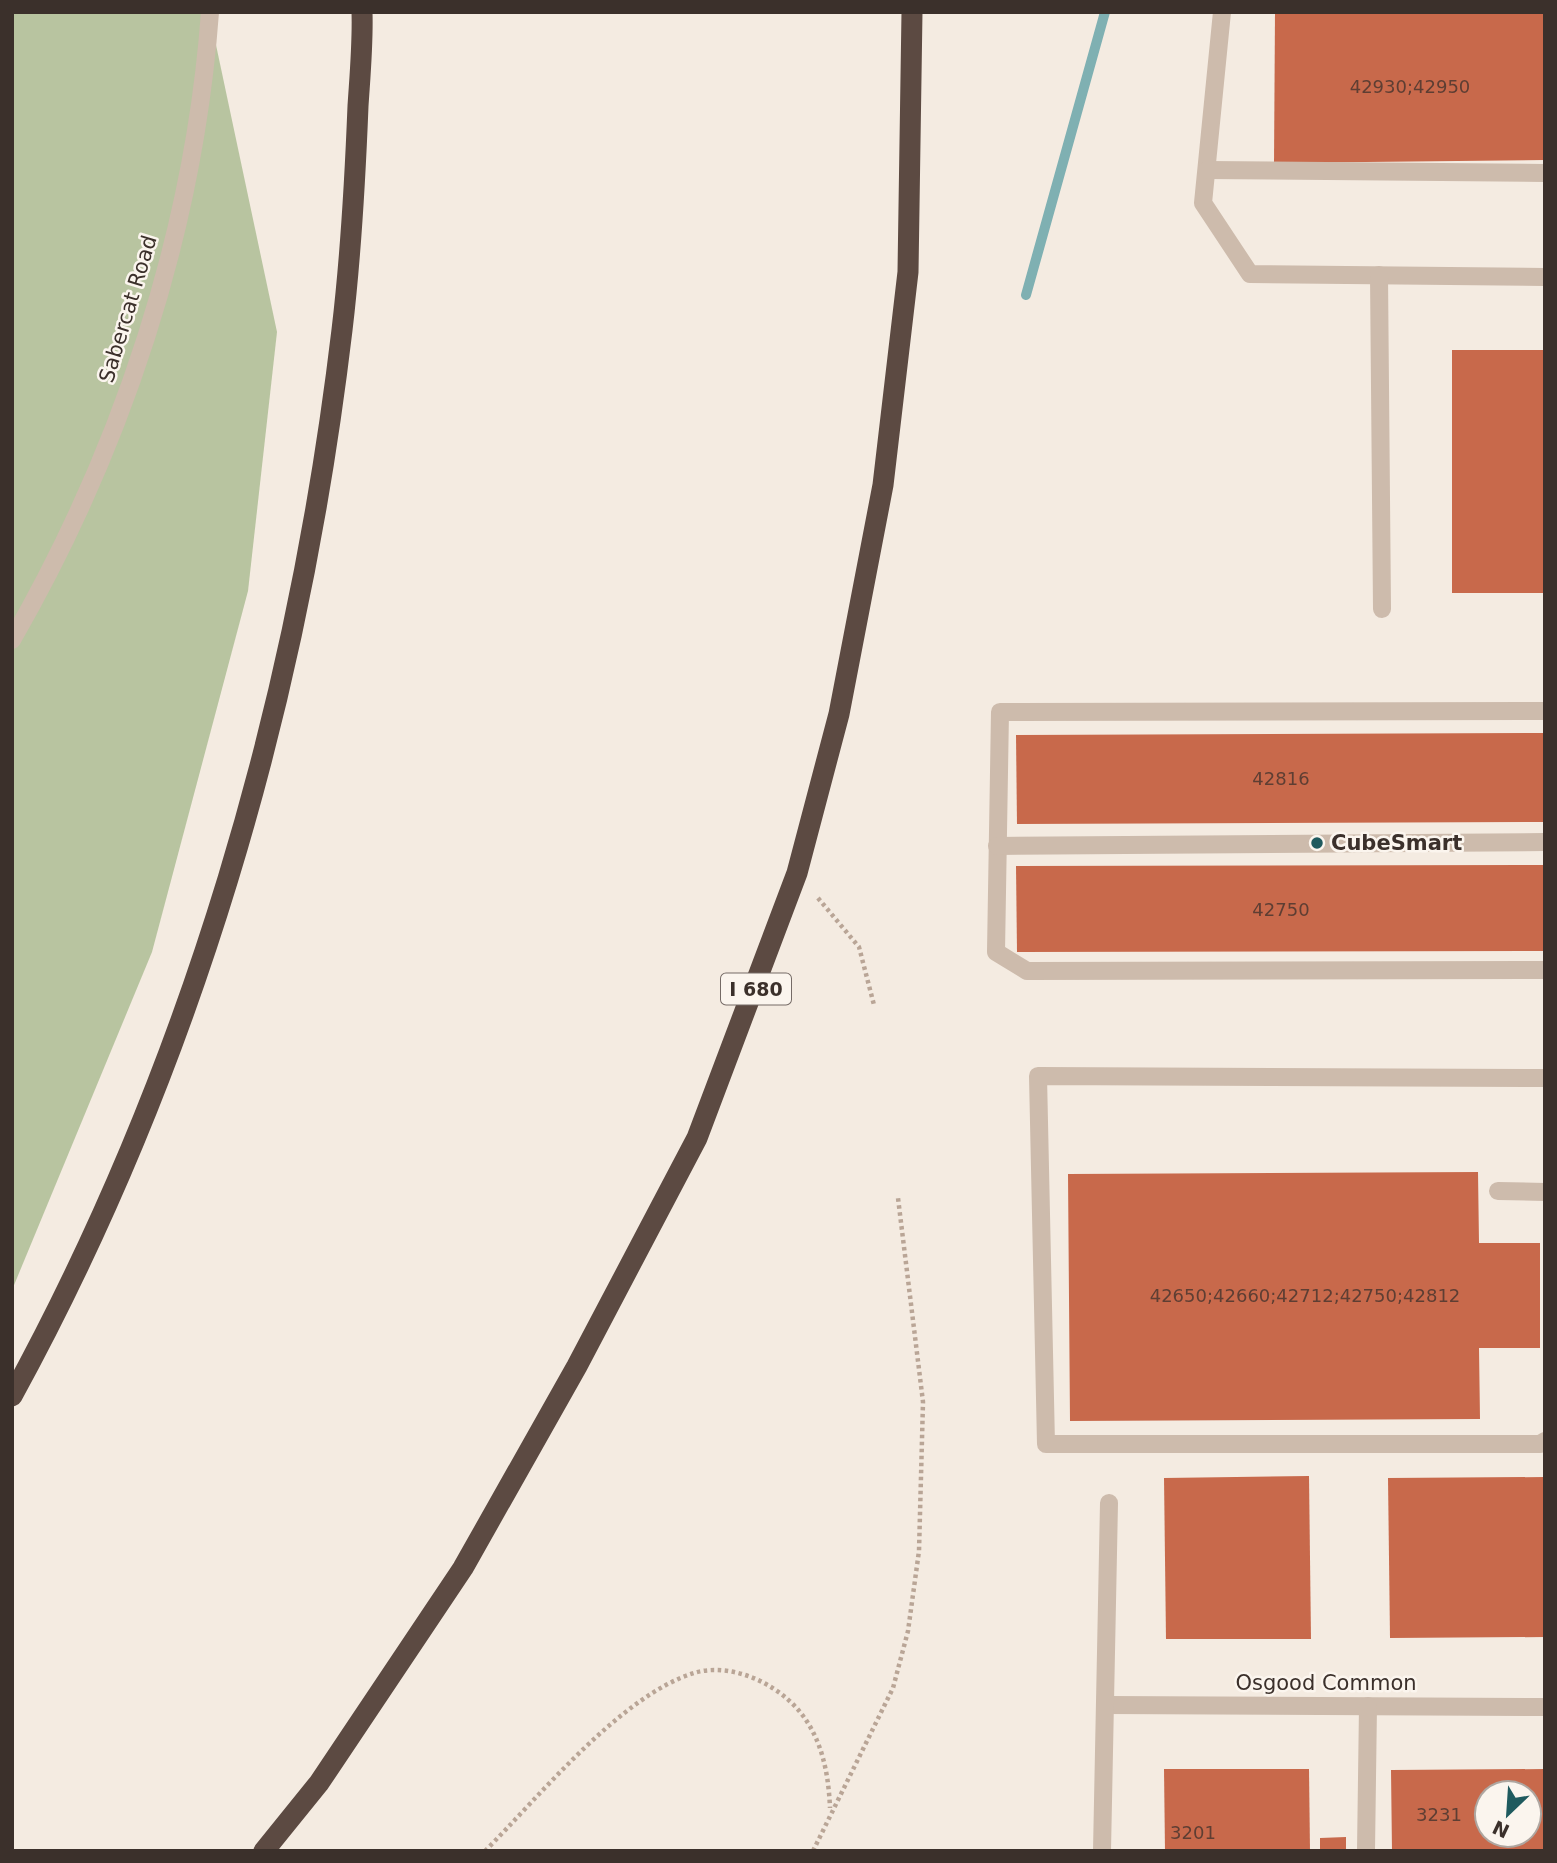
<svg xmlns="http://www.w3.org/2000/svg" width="1557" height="1863" font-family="'DejaVu Sans',sans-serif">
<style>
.green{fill:#b8c4a0}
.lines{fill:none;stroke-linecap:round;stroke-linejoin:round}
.stream{stroke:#7fb0b2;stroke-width:10}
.building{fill:#c8694b;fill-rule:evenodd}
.path{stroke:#b9a596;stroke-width:4.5;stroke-dasharray:3.5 3.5;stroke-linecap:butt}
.minor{stroke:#cdbbac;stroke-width:18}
.highway{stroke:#5c4a42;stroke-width:21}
.poi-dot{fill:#1f5a5e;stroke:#fbf5ee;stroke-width:2.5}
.labels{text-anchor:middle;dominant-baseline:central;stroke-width:5;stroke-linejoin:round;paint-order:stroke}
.number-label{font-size:18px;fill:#5e3e33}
.shield{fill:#fbf5ee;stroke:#756b66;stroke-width:2}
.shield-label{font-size:19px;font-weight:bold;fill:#3b302b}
.street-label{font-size:21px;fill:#3b302b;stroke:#fbf5ee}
.poi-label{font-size:21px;font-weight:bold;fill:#3b302b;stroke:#fbf5ee;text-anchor:start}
</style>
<rect width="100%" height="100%" fill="#f4ebe1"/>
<polygon class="green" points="12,12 209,12 277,332 248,591 152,952 12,1290"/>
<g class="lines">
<polyline class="stream" points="1026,295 1105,12"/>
</g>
<g class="building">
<polygon points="1275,12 1545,12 1545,160 1274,163"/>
<rect x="1452" y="350" width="93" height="243"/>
<polygon points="1545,733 1545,822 1017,824 1016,735"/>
<polygon points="1545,865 1545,951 1017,952 1016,866"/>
<polygon points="1478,1172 1479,1243 1540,1243 1540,1348 1479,1348 1480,1419 1070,1421 1068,1174"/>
<polygon points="1309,1476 1311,1639 1166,1639 1164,1478"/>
<polygon points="1545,1477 1545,1637 1390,1638 1388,1478"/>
<polygon points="1164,1769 1309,1769 1310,1851 1165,1851"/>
<path d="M1545,1769V1851H1392L1391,1770ZM1487,1793H1529V1835H1487Z"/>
<polygon points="1346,1837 1346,1851 1320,1851 1320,1838"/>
</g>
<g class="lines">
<g class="path">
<polyline points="818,898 859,947 874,1005"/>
<path d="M485,1851C540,1796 620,1696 694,1673C720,1665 752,1674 774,1689C816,1716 828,1760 830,1808"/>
<polyline points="813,1851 893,1688 908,1631 919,1551 923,1402 898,1198"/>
</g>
<g class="minor">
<polyline points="1222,12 1203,203 1250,274 1545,277"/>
<polyline points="1207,170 1545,173"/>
<polyline points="1379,275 1382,609"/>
<path d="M12,640C122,449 194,232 210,12"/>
<polyline points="1545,711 1000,712 996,952 1027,971 1545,970"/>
<polyline points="997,846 1545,842"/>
<polyline points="1545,1078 1038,1076 1046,1444 1540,1444 1545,1441"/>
<polyline points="1498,1191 1545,1192"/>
<polyline points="1107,1705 1545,1707"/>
<polyline points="1102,1851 1109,1503"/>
<polyline points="1366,1851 1368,1706"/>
</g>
<g class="highway">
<path d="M12,1396C192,1067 298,701 342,330C351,255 355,182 358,106C360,75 363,43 362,12"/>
<polyline points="264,1851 319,1783 463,1568 577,1366 697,1138 797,873 839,714 883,485 908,272 912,12"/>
</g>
</g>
<circle class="poi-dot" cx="1317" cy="843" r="7"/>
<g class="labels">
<g class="number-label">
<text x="1410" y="86">42930;42950</text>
<text x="1281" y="778">42816</text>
<text x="1281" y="909">42750</text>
<text x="1305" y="1295">42650;42660;42712;42750;42812</text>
<text x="1439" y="1814">3231</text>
<text x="1193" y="1832">3201</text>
</g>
<rect class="shield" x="721" y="973.5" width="70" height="31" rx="5"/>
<g class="shield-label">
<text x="756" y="989">I 680</text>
</g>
<g class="street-label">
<text transform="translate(128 309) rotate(-73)">Sabercat Road</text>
<text x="1326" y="1683">Osgood Common</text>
</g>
<g class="poi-label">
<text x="1331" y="843">CubeSmart</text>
</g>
</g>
<rect width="1557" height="1863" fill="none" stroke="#3b302b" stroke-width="28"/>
<g transform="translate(1508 1814) rotate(205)"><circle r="33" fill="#fbf5ee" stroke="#aea6a0" stroke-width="2"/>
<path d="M0-5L12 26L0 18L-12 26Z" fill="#1f5a5e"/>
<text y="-10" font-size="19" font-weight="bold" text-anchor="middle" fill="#3b302b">N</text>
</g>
</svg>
